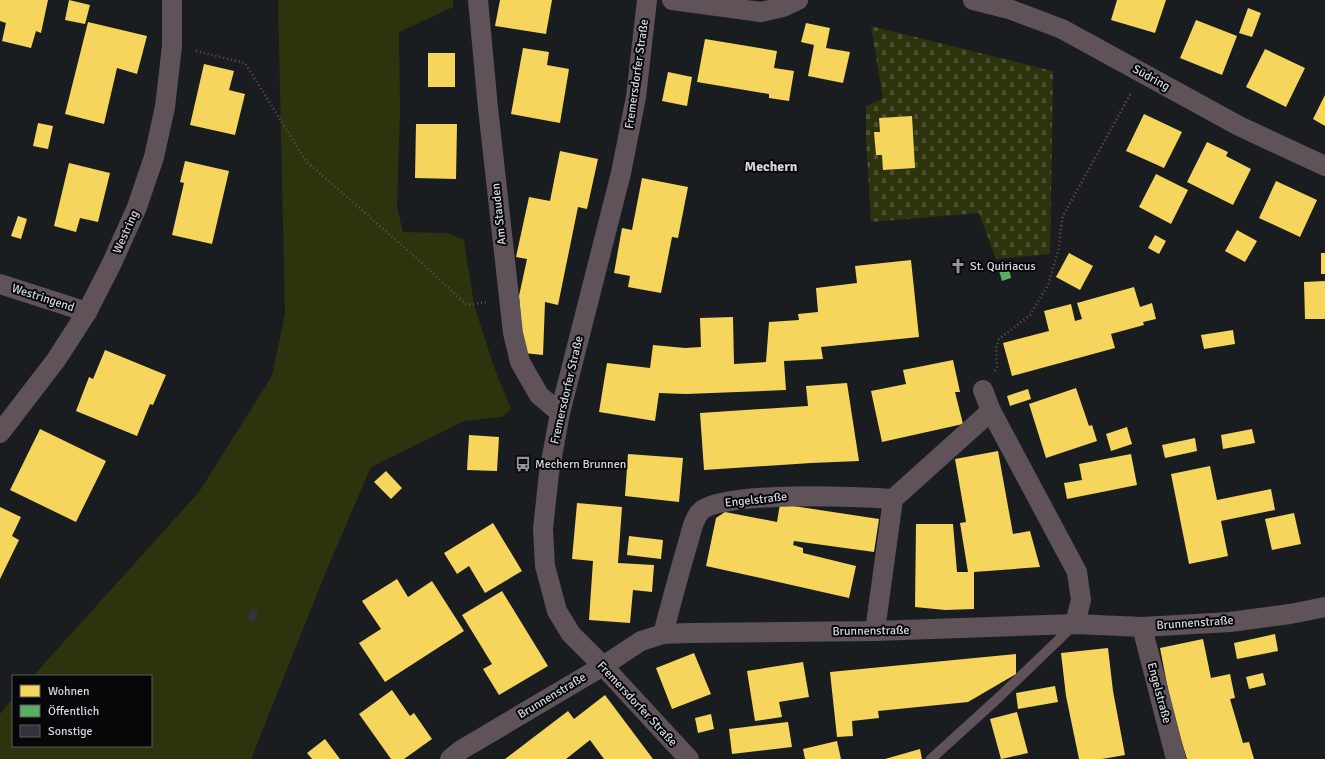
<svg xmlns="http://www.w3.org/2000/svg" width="1325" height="759" font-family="Signika,sans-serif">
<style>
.green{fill:#2d330c}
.cemetery{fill:url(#cemetery-stones)}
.homes{fill:#f6d55c}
.public{fill:#5aae61}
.building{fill:#32333c}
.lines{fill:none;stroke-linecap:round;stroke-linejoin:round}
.path{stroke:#595356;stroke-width:2.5;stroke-dasharray:1 3;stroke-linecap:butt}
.service{stroke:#5f5258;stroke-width:10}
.minor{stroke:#5f5258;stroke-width:20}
.labels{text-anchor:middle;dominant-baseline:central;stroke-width:4;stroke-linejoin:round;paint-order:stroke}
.street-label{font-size:12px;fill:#d3d7da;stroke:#060709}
.poi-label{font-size:12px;fill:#d3d7da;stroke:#060709;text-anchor:start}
.quarter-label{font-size:14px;font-weight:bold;fill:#d3d7da;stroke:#060709}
</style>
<defs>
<pattern id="cemetery-stones" width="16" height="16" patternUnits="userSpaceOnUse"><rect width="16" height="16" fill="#2d330c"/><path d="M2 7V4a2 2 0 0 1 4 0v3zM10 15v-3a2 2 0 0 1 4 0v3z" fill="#4b502f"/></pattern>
</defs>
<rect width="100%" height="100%" fill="#1a1d1f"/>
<polygon class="green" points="278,0 453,0 453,7 399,32 400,110 397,207 403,232 448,233 464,240 474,305 495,370 511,409 502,417 464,421 371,467 330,562 251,759 0,759 0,714 13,698 13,746 151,746 151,676 33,676 199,492 272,376 285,314"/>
<polygon class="cemetery" points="871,26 1053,71 1050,254 996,259 979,213 871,222 866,138 866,106 883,99"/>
<g class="homes">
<polygon points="0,0 48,0 41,33 36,31 31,48 2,41 6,23 0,21"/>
<polygon points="69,0 90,5 85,24 65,20"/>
<polygon points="500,0 552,0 546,34 495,26"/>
<polygon points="1117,0 1166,0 1155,33 1111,20"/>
<polygon points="1248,8 1261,13 1252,37 1239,33"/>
<polygon points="1196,20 1237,36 1222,75 1180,58"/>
<polygon points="88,22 147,36 137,74 117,68 104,124 65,114"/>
<polygon points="806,23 830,28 826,48 850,52 843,83 808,76 814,45 801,42"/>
<polygon points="705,39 777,51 774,68 794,71 789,101 769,98 769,94 697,82"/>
<polygon points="523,48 549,52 547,65 569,69 560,123 511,114"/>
<polygon points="1265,49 1305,68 1286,107 1246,87"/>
<rect x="428" y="53" width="27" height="34"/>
<polygon points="204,64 234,71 229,90 245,94 235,135 190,125"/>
<polygon points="668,72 692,77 687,106 662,101"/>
<polygon points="1325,95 1325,126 1313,119"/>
<polygon points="1144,114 1182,132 1164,168 1126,151"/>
<polygon points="912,116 915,168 883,170 882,155 876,155 874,132 880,132 879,118"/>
<polygon points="38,123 53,126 48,149 33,146"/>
<polygon points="416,124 457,124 456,179 415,178"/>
<polygon points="1207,142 1228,152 1226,156 1251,169 1233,205 1187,182"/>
<polygon points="560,151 598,159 587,209 578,207 558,305 545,302 543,355 524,353 519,296 527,259 516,257 529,197 550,201"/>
<polygon points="185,161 229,171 212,244 172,235 184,183 180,182"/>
<polygon points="69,163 110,173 98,222 80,218 76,232 54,226"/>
<polygon points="1156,174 1188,190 1171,224 1139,207"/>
<polygon points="642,178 688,187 678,238 672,237 661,293 628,287 630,276 614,273 622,228 632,230"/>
<polygon points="1276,181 1317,200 1300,237 1259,218"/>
<polygon points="18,216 27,219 21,239 11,236"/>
<polygon points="1237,230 1257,241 1245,262 1225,251"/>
<polygon points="1155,235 1166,241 1159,254 1148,248"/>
<polygon points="1069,253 1093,266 1080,290 1056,277"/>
<rect x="1321" y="253" width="4" height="21"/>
<polygon points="911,260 919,337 821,347 823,359 784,361 786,390 686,394 659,393 655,421 599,412 607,363 650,368 653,345 685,348 701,347 700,318 733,317 734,364 766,362 769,322 799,320 798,314 818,312 816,288 857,283 855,266"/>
<polygon points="1325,281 1325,319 1305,319 1304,282"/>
<polygon points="1134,287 1140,307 1152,303 1156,319 1143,322 1144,325 1111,334 1115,348 1012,376 1003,343 1049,331 1044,311 1071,304 1075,321 1082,319 1077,303"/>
<polygon points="1233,330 1235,344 1204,349 1201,335"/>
<polygon points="105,350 166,375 153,405 150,404 137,436 76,411 89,377 93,379"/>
<polygon points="953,360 960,392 955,392 963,424 882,442 871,391 906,384 903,370"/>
<polygon points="847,383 859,461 811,463 704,470 700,413 808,406 806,386"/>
<polygon points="1076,388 1089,426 1092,425 1097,441 1046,458 1029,404"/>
<polygon points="1028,389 1031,399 1010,406 1007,396"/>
<polygon points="1127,427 1132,444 1111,451 1106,434"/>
<polygon points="40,429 106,461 76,522 10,490"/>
<polygon points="1252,429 1255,443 1223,449 1221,435"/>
<polygon points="469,435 499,437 497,471 467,470"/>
<polygon points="1195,438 1197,451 1165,458 1162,445"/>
<polygon points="998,451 1013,534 1030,531 1040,567 974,572 974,609 945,610 915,607 916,524 953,524 957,572 968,572 960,523 966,522 955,459"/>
<polygon points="628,454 683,458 679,502 625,496"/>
<polygon points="1131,454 1137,485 1067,499 1064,483 1082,480 1079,464"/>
<polygon points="1210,466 1217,500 1271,489 1275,510 1221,521 1228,556 1189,564 1171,474"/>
<polygon points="386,471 402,488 391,499 374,482"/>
<polygon points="577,503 622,507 618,563 654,565 652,592 633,590 630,623 589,620 593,561 572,559"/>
<polygon points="780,504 879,519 874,552 794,541 793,545 803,548 803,553 856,566 849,598 765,579 706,566 716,518 725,512 777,522"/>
<polygon points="0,507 21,517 12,536 19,540 0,579"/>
<polygon points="1294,513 1301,544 1272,550 1265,519"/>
<polygon points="493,523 522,571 485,593 469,566 457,574 444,553"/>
<polygon points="629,536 663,540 661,559 627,555"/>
<polygon points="397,579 408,597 432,581 464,631 385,682 359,643 381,629 362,601"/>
<polygon points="502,591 548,666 499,695 483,669 492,664 462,615"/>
<polygon points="1275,634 1278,651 1237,659 1234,643"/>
<polygon points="1203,639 1211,678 1230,674 1235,698 1230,699 1243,743 1249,742 1254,759 1187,759 1172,710 1160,648"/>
<polygon points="1108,648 1113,691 1125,755 1102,759 1079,759 1066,696 1061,653"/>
<polygon points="694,653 711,694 672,709 656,668"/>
<polygon points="1016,654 1016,674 968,702 878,711 879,718 852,721 853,736 837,737 830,672"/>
<polygon points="803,662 809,697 779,702 782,717 755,721 747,671"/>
<polygon points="1263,673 1266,685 1249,689 1246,677"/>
<polygon points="1055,686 1058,702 1018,709 1016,693"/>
<polygon points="392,690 410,716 414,713 432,739 404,759 391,759 359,714"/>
<polygon points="605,695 653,759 604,759 590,740 566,759 505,759 568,711 574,719"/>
<polygon points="1017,712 1028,753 1001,759 990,719"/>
<polygon points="711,714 714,729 698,733 695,718"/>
<polygon points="788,722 792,747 732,754 729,729"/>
<polygon points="325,739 340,759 312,759 307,753"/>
<polygon points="837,741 841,759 805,759 803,749"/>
<polygon points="920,749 922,759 885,759"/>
</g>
<polygon class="public" points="1008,264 1011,278 1002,281 998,267"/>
<polygon class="building" points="252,608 259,612 253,622 246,617"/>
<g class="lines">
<g class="path">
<polyline points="196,51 245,63 306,161 414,256 467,305 487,302"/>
<polyline points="995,371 997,367 996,348 999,339 1030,315 1048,285 1059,248 1060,233 1063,216 1131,93"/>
</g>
<polyline class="service" points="931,759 996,700 1074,625"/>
<g class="minor">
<polyline points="478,0 488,108 513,333 520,362 539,395 560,413"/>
<polyline points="647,0 636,97 621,173 560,413 549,473 543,529 545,566 557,611 571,634 603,666 689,759"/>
<polyline points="672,0 761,12 783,7 798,0"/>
<polyline points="973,0 1009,9 1062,29 1239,126 1325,166"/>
<polyline points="0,284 87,312"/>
<polyline points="983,390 991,411 1077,572 1081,600 1075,624"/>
<polyline points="0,433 56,360 87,312 112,263 137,207 154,157 165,107 172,46 172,0"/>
<polyline points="1142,627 1176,759"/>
<polyline points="875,631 893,499 991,411"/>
<path d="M663,634C671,604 679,573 688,543C691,533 693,520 700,512C719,490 861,497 893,499"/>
<polyline points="450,759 461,750 603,666 641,641 663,634 688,633 875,631 1075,624 1142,627 1230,622 1290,614 1325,607"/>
</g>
</g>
<defs>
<symbol id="church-bare" viewBox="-9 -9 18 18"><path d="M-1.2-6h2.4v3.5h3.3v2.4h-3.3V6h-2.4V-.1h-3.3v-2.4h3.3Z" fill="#929699" stroke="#060709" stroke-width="2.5" paint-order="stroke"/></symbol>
<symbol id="bus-bare" viewBox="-9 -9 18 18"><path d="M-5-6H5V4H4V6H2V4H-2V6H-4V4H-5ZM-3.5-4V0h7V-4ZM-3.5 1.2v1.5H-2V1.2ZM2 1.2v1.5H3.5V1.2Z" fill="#929699" stroke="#060709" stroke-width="2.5" paint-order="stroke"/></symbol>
</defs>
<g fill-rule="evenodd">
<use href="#church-bare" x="947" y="255" width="22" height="22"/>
<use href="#bus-bare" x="512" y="453" width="22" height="22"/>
</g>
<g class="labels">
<g class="street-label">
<text transform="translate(637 74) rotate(-82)">Fremersdorfer Straße</text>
<text transform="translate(1151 78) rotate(29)">Südring</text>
<text transform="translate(499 214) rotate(-96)">Am Stauden</text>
<text transform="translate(126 232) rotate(-66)">Westring</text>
<text transform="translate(43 298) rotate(18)">Westringend</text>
<text transform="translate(567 390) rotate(-77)">Fremersdorfer Straße</text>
<text transform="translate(756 500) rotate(-6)">Engelstraße</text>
<text transform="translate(1195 623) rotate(-4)">Brunnenstraße</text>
<text transform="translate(871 631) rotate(-1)">Brunnenstraße</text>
<text transform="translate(1159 693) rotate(75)">Engelstraße</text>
<text transform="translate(552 696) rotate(-31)">Brunnenstraße</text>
<text transform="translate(637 704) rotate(47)">Fremersdorfer Straße</text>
</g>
<g class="poi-label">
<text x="970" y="266">St. Quiriacus</text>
<text x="535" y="464">Mechern Brunnen</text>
</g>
<g class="quarter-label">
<text x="771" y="166">Mechern</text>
</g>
</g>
<rect x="12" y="675" width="140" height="72" fill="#060709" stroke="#585a5d"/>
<rect x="20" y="685" width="20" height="12" fill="#f6d55c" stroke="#585a5d"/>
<text x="48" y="695" font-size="12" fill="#d3d7da">Wohnen</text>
<rect x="20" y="705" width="20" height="12" fill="#5aae61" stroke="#585a5d"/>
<text x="48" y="715" font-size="12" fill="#d3d7da">Öffentlich</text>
<rect x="20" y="725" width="20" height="12" fill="#32333c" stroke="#585a5d"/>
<text x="48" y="735" font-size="12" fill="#d3d7da">Sonstige</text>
</svg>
